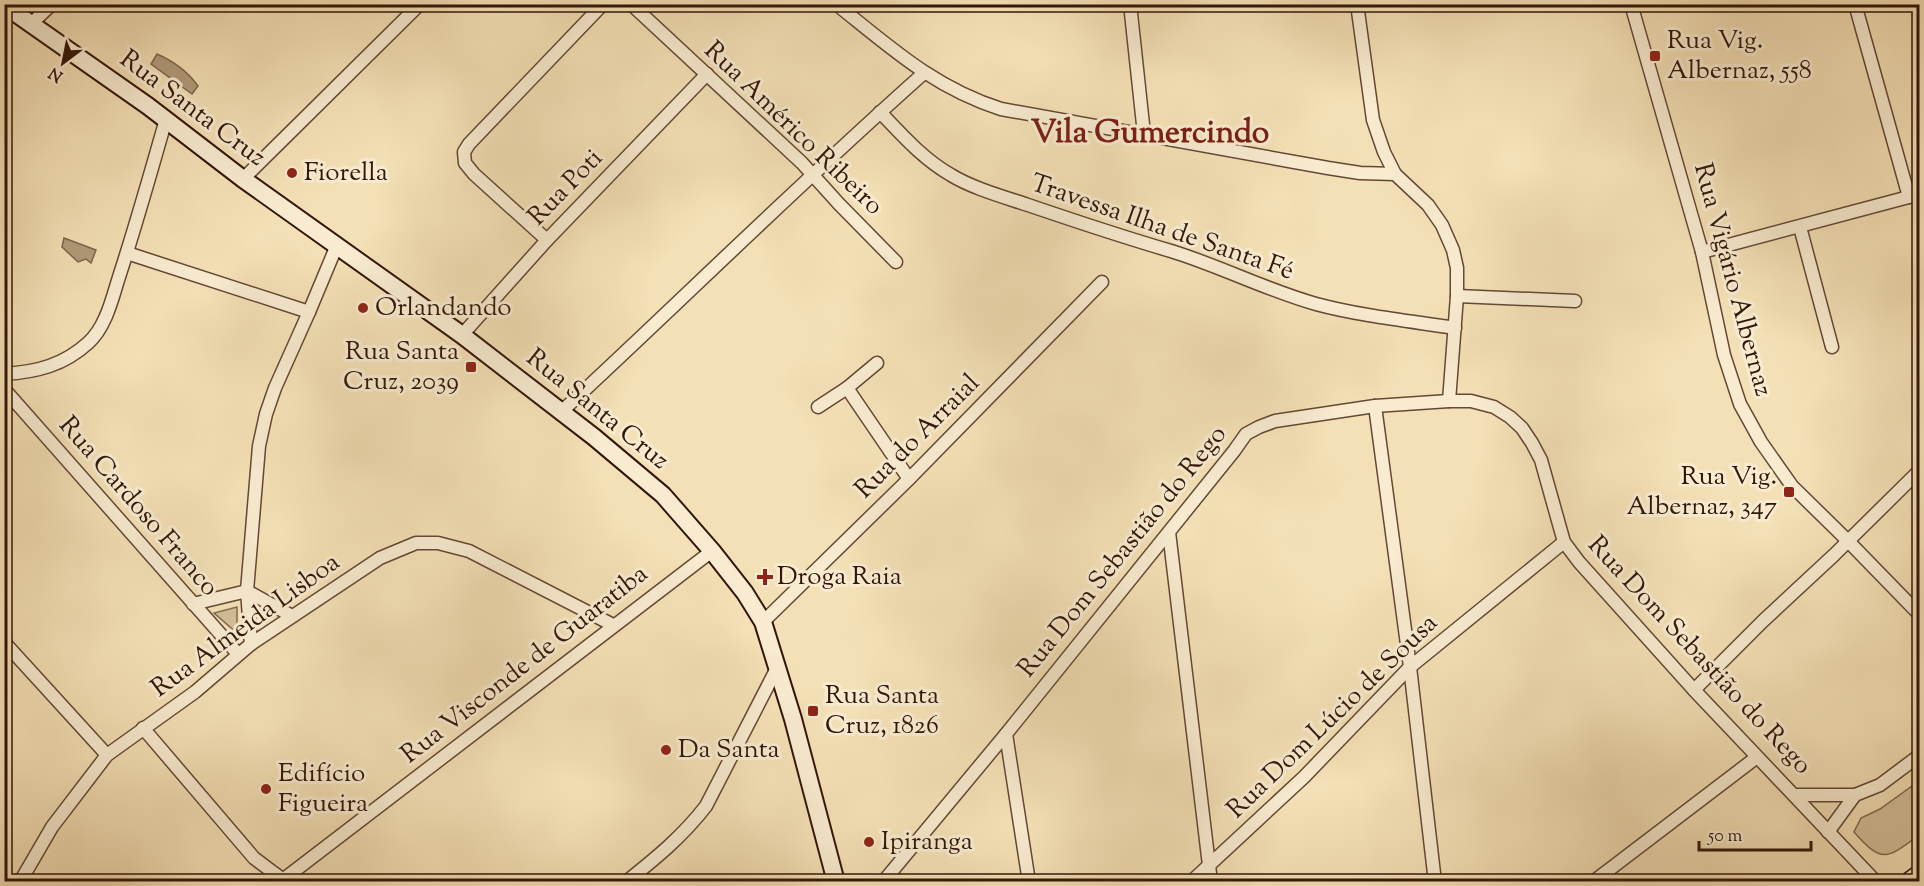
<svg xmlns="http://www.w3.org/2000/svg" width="1924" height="886" font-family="'Sorts Mill Goudy',serif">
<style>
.green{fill:#d3be99;stroke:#836a51;stroke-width:1.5}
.water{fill:#b29b7b;stroke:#7f664d;stroke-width:1.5}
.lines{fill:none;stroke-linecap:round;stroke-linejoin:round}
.street-casing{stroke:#634834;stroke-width:15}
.secondary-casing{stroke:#331609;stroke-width:20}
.primary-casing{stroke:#331609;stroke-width:21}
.street{stroke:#f8ebd0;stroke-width:12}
.secondary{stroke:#f8ebd0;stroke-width:16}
.primary{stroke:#f4e0b6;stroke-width:18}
.poi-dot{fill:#8f2418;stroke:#f8ebd0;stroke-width:2}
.labels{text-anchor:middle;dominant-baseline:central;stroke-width:6;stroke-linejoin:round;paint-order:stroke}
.poi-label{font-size:26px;fill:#331609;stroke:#f8ebd0;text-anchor:start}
.street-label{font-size:26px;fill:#331609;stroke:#f8ebd0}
.district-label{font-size:32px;font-weight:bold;fill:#7a1f14;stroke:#f8ebd0}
</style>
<rect width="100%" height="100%" fill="#f4e0b6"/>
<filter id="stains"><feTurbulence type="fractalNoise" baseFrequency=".00333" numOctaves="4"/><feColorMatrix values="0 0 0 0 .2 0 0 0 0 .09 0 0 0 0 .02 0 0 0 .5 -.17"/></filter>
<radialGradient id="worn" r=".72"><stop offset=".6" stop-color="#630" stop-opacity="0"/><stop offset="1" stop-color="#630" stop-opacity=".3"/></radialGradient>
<g class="green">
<polygon points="237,607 237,633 214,613"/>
<path d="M1919,781V835C1887,859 1882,864 1854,832L1861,818L1880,809Z"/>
</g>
<g class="water">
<path d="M157,54C173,61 188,72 198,86L192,94L151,64Z"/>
<polygon points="64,238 96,250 91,263 86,259 78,262 62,247"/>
</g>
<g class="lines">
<defs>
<g id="street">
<polyline points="631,4 802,163 839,204 896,262"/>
<path d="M836,4C890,47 934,88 1001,109L1328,168L1360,173L1395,174"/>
<polyline points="1130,4 1144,134"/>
<polyline points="1357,4 1373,120 1384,152 1395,174 1428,205 1442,225 1453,250 1457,268 1457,296 1449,401"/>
<polyline points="1631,4 1702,252 1724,355 1740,404 1761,442 1792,486 1848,541 1920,615"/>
<polyline points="1855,4 1909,197"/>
<polyline points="31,24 52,4"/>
<path d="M880,112C902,135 923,159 951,175C972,188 1004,197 1028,205C1075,221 1123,237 1171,251C1220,266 1266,290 1316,304C1361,316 1409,321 1455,328"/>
<polyline points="243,179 420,4"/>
<polyline points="1800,227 1832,347"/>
<polyline points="547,240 474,174 465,163 464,152 469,144 603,4"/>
<polyline points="1702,252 1920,194"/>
<polyline points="127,253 309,312"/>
<polyline points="1457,296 1575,301"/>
<polyline points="462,335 547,240 707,74"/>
<path d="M4,374C37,372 64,365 88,343C106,327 112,299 119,277C136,225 151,172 166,119"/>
<polyline points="847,388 909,479"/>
<polyline points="4,389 238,654"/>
<polyline points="1375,406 1410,667 1435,882"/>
<polyline points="818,407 847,388 877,363"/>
<path d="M561,412C682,300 800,183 924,73"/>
<polyline points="1169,532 1211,882"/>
<polyline points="193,604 247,591 292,616"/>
<polyline points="763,622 909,479 1102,282"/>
<polyline points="4,642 107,755"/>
<polyline points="251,644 247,591 259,446 266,414 275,388 309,312 337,245"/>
<polyline points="1694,690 1763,621 1834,555 1920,470"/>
<polyline points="143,728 254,858 286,882"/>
<polyline points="1006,734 1029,882"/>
<polyline points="1794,795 1855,795 1880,785 1920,755"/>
<polyline points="1828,832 1855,795"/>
<polyline points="20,882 52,827 107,755 195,692 251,644 380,558 416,543 438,543 469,551 613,625"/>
<polyline points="280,882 712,551"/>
<path d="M626,882C656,858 682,837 706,806L777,668"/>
<polyline points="883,882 1006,734 1234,451 1246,434 1259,427 1275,421 1375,406 1449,401 1471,401 1494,407 1510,417 1522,428 1532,443 1541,460 1564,542 1579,562 1694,690 1876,882"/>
<polyline points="1191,882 1304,777 1410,667 1564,542"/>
<polyline points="1593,882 1757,757"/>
</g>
<polyline id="secondary" points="4,5 148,106 243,179 462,335 594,437 663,495 712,551 745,593 763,622 793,719 836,882"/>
<polyline id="primary" points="1909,882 1920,874"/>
</defs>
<use href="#street" class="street-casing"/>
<use href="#secondary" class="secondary-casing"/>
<use href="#primary" class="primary-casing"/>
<use href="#street" class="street"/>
<use href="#secondary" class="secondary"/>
<use href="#primary" class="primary"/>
</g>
<g class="poi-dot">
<rect x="1649" y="50" width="12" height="12" rx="3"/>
<circle cx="292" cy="173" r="6"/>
<circle cx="363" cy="308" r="6"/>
<rect x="465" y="361" width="12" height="12" rx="3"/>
<rect x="1783" y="486" width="12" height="12" rx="3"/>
<path d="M762 568h6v6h6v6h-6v6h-6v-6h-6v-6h6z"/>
<rect x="807" y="705" width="12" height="12" rx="3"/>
<circle cx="666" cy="750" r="6"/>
<circle cx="266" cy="789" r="6"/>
<circle cx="869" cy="842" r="6"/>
</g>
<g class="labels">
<g class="poi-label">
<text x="1667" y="41">Rua Vig.<tspan x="1667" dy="30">Albernaz, 558</tspan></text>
<text x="304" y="173">Fiorella</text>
<text x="375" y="308">Orlandando</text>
<text x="459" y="352" text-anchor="end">Rua Santa<tspan x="459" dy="30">Cruz, 2039</tspan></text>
<text x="1777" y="477" text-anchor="end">Rua Vig.<tspan x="1777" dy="30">Albernaz, 347</tspan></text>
<text x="777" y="577">Droga Raia</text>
<text x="825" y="696">Rua Santa<tspan x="825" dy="30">Cruz, 1826</tspan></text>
<text x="678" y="750">Da Santa</text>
<text x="278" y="774">Edifício<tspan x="278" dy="30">Figueira</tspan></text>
<text x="881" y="842">Ipiranga</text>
</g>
<g class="street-label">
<text transform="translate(192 109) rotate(37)">Rua Santa Cruz</text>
<text transform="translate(793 129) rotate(44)">Rua Américo Ribeiro</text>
<text transform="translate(566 188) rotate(-46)">Rua Poti</text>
<text transform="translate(1162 228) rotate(19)">Travessa Ilha de Santa Fé</text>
<text transform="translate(1732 280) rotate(75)">Rua Vigário Albernaz</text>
<text transform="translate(597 410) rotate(39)">Rua Santa Cruz</text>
<text transform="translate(918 437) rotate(-45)">Rua do Arraial</text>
<text transform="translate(138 507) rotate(49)">Rua Cardoso Franco</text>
<text transform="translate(1123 552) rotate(-51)">Rua Dom Sebastião do Rego</text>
<text transform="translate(246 626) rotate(-36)">Rua Almeida Lisboa</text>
<text transform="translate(1699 656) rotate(47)">Rua Dom Sebastião do Rego</text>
<text transform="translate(525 665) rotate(-38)">Rua Visconde de Guaratiba</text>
<text transform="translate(1333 717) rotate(-44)">Rua Dom Lúcio de Sousa</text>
</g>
<g class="district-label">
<text x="1150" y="134">Vila Gumercindo</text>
</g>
</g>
<rect width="1924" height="886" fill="none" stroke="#f4e0b6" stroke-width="24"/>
<rect x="6" y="6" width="1912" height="874" fill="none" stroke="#331609" stroke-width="3"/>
<rect x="12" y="12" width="1900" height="862" fill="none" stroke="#331609" stroke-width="1.5"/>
<g transform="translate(63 63) rotate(212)" stroke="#f8ebd0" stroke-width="4.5" paint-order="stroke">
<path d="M0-4.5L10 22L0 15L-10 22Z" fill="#331609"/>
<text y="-9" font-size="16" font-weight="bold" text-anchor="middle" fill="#331609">N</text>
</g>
<path d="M1699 841v9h112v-9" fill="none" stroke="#331609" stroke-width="3"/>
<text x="1708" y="841" font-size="18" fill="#331609" stroke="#f8ebd0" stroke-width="4.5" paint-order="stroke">50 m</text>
<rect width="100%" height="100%" filter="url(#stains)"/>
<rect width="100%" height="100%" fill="url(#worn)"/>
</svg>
